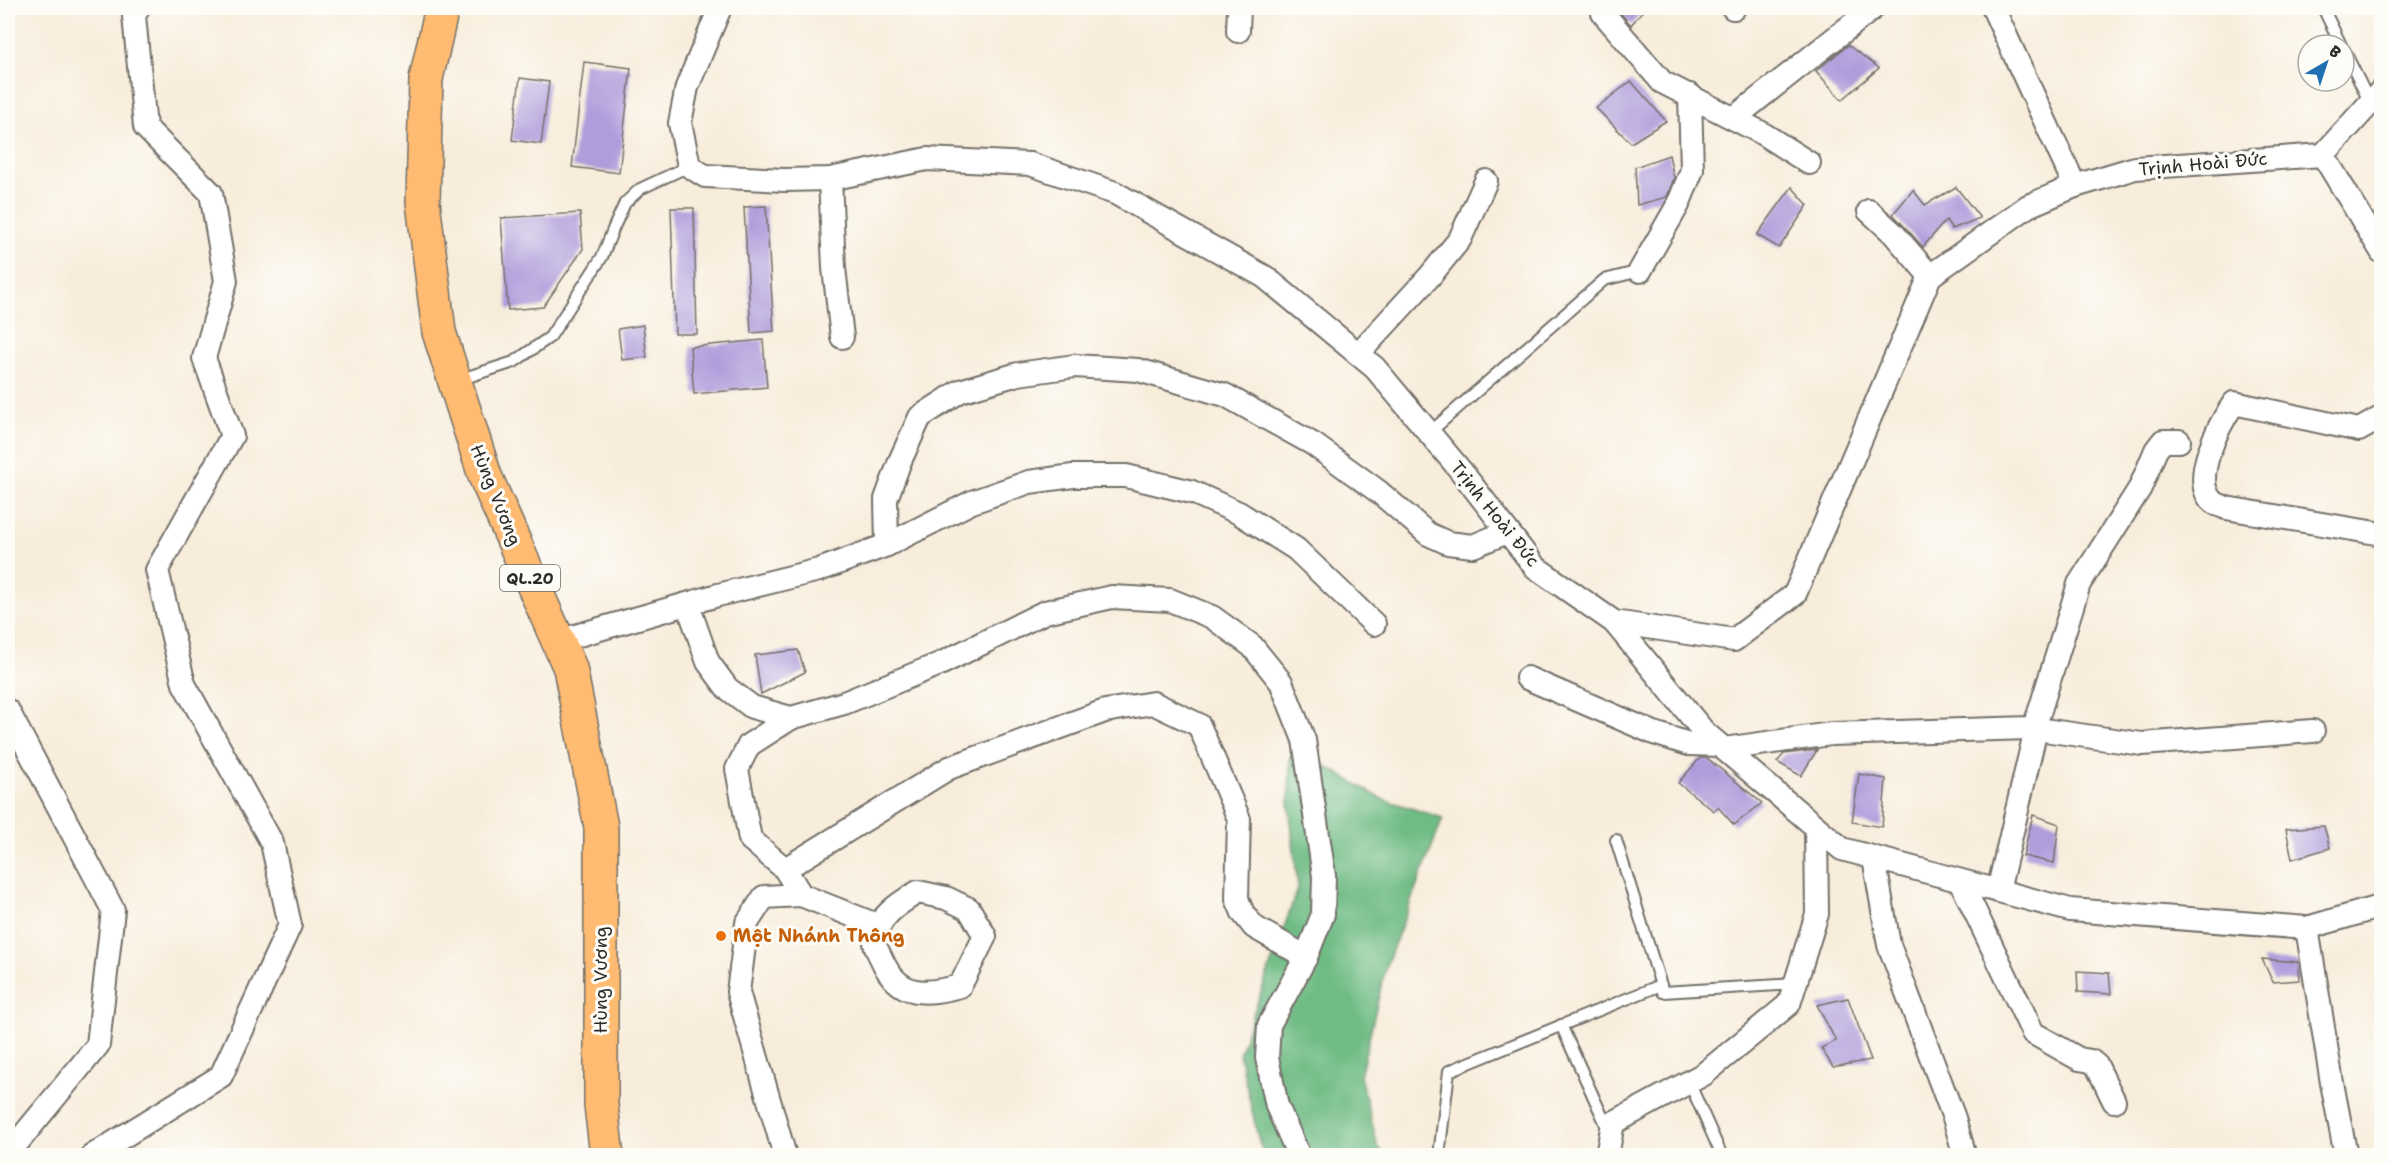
<svg xmlns="http://www.w3.org/2000/svg" width="2389" height="1163" font-family="'Shantell Sans',sans-serif">
<style>
.forest{fill:#6fbc85;stroke:#4d7458;stroke-width:1.5}
.building{fill:#af9cdb}
.lines{fill:none;stroke-linecap:round;stroke-linejoin:round}
.service-casing{stroke:#736f69;stroke-width:14}
.minor-casing{stroke:#736f69;stroke-width:26}
.trunk-casing{stroke:#736f69;stroke-width:36}
.service{stroke:#fff;stroke-width:10}
.minor{stroke:#fff;stroke-width:22}
.trunk{stroke:#ffbb71;stroke-width:33}
.food-dot{fill:#e8710a;stroke:#fdfcf7;stroke-width:2}
.labels{text-anchor:middle;dominant-baseline:central;stroke-width:6;stroke-linejoin:round;paint-order:stroke}
.shield{fill:#fdfcf7;stroke:#6a6a68;stroke-width:1.5}
.shield-label{font-size:16px;font-weight:bold;fill:#2b2b2b}
.street-label{font-size:18px;fill:#2b2b2b;stroke:#fdfcf7}
.food-label{font-size:18px;font-weight:bold;fill:#c56008;stroke:#fdfcf7;text-anchor:start}
</style>
<rect width="100%" height="100%" fill="#fdfcf7"/>
<filter id="ink" filterUnits="userSpaceOnUse"><feTurbulence type="fractalNoise" baseFrequency=".0167" numOctaves="2"/><feDisplacementMap in="SourceGraphic" scale="12" xChannelSelector="R" yChannelSelector="G"/><feConvolveMatrix kernelMatrix="1 2 1 2 8 2 1 2 1" color-interpolation-filters="sRGB"/></filter>
<filter id="wash" filterUnits="userSpaceOnUse"><feTurbulence type="fractalNoise" baseFrequency=".008" numOctaves="4" result="noise"/><feDisplacementMap in="SourceGraphic" scale="24" xChannelSelector="R" yChannelSelector="G"/><feGaussianBlur stdDeviation="1.35" result="paint"/><feColorMatrix in="noise" values="0 0 0 0 0 0 0 0 0 0 0 0 0 0 0 0 0 1.4 0 .05"/><feComposite in="paint" operator="in"/></filter>
<g filter="url(#wash)">
<rect width="100%" height="100%" fill="#f8eddb"/>
<polygon class="forest" points="1290,757 1322,764 1382,799 1443,818 1386,966 1360,1076 1378,1147 1386,1155 1266,1155 1260,1145 1239,1054 1298,888 1289,805"/>
<g id="blocks">
<g class="building">
<polygon points="1616,8 1645,8 1631,25"/>
<polygon points="1848,45 1879,68 1842,100 1816,71"/>
<polygon points="584,62 631,68 619,173 572,167"/>
<polygon points="520,78 549,82 541,144 512,140"/>
<polygon points="1631,81 1666,121 1631,143 1596,108"/>
<polygon points="1669,155 1674,178 1667,197 1637,205 1635,167"/>
<polygon points="1792,187 1808,205 1779,248 1757,235"/>
<polygon points="1956,187 1980,218 1952,229 1946,220 1923,247 1893,214 1913,190 1925,205"/>
<polygon points="766,206 774,331 751,333 744,207"/>
<polygon points="671,208 694,208 697,334 675,334"/>
<polygon points="580,213 583,249 543,307 508,310 501,218"/>
<polygon points="643,325 647,357 622,360 618,329"/>
<polygon points="763,340 767,387 694,394 690,347"/>
<polygon points="798,650 805,672 761,694 755,655"/>
<polygon points="1817,750 1801,776 1777,762 1784,754"/>
<polygon points="1700,758 1707,758 1762,803 1734,825 1718,807 1714,811 1678,783"/>
<polygon points="1859,774 1886,779 1882,827 1852,822"/>
<polygon points="2033,815 2059,824 2054,863 2023,856"/>
<polygon points="2324,826 2330,848 2292,859 2286,829"/>
<polygon points="2262,959 2298,962 2300,980 2273,982"/>
<polygon points="2077,971 2109,973 2111,994 2078,992"/>
<polygon points="1848,998 1871,1060 1833,1067 1821,1048 1836,1041 1817,1005"/>
</g>
</g>
</g>
<g filter="url(#ink)">
<use href="#blocks" fill-opacity="0" stroke="#736f69" stroke-width="1.5"/>
<g class="lines">
<defs>
<g id="service">
<polyline points="2323,8 2341,45"/>
<polyline points="2344,50 2370,103"/>
<polyline points="458,380 514,362 550,337 602,257 614,227 625,203 640,189 689,166"/>
<polyline points="1429,433 1604,280 1640,271"/>
<polyline points="1616,840 1663,992 1795,984"/>
<polyline points="1561,1025 1608,1129"/>
<polyline points="1689,1082 1722,1156"/>
<polyline points="1439,1156 1449,1071 1661,985"/>
</g>
<g id="minor">
<polyline points="720,8 687,87 680,123 689,166 705,176 784,180 830,179 927,159 1030,164 1115,193 1265,277 1375,368 1461,471 1535,567 1614,622 1734,640 1795,594 1930,276 2028,206 2075,186 2135,168 2323,155 2382,90"/>
<polyline points="1602,8 1603,13 1662,82 1760,132 1809,163"/>
<polyline points="1733,8 1734,8"/>
<polyline points="1993,8 2075,186"/>
<polyline points="1238,31 1239,8"/>
<polyline points="1734,118 1873,8"/>
<polyline points="2323,155 2382,252"/>
<polyline points="830,179 834,268 842,337"/>
<polyline points="1869,211 1893,233 1930,276"/>
<polyline points="1640,271 1678,205 1692,170 1690,95"/>
<polyline points="1358,354 1430,276 1460,239 1486,181"/>
<path d="M2382,417L2359,430L2234,403C2220,423 2189,480 2213,502C2216,504 2222,506 2226,508L2382,534"/>
<polyline points="887,545 886,499 900,461 920,417 960,391 1018,374 1075,366 1138,370 1225,395 1313,444 1379,492 1428,534 1448,543 1473,546 1507,532"/>
<polyline points="688,605 708,662 727,688 752,707 791,718 844,703 942,663 1045,612 1112,597 1170,600 1212,617 1252,646 1281,682 1304,740 1324,876 1323,914 1306,957 1269,1025 1267,1058 1277,1106 1299,1156"/>
<polyline points="1614,622 1704,732 1842,849 2070,910 2307,928 2382,906"/>
<polyline points="558,641 718,595 819,570 887,545 972,502 1029,482 1073,476 1126,476 1192,492 1239,513 1296,549 1374,624"/>
<polyline points="1527,678 1654,733 1689,744 1719,745"/>
<polyline points="8,711 113,910 98,1045 8,1154"/>
<polyline points="791,718 749,745 737,769 750,839 785,869 949,768 1105,711 1153,703 1199,725 1239,819 1237,899 1243,913 1254,927 1306,957"/>
<polyline points="2030,728 2142,744 2313,731"/>
<polyline points="1724,749 1831,734 2030,728 2035,724 2040,710 2079,584 2140,488 2156,450 2163,441 2179,441"/>
<polyline points="1874,858 1889,945 1954,1118 1965,1156"/>
<polyline points="1961,882 2033,1033 2079,1059 2091,1061 2097,1066 2114,1101"/>
<polyline points="1998,891 2036,729"/>
<path d="M918,892L946,898L969,909L985,936L960,986C925,995 899,998 882,960C880,955 875,948 875,943C875,918 899,903 918,892Z"/>
<polyline points="801,895 879,926"/>
<polyline points="2307,928 2332,1083 2346,1156"/>
<polyline points="92,1156 221,1076 290,925 272,843 184,684 157,570 232,436 204,358 226,281 211,193 145,127 134,16 138,8"/>
<polyline points="785,1156 738,992 747,923 764,897 801,895 785,869"/>
<polyline points="1607,1156 1613,1123 1704,1074 1789,1004 1817,914 1816,827"/>
</g>
<polyline id="trunk" points="442,8 426,79 423,202 439,332 485,476 570,668 601,827 601,1105 607,1156"/>
</defs>
<use href="#service" class="service-casing"/>
<use href="#minor" class="minor-casing"/>
<use href="#trunk" class="trunk-casing"/>
<use href="#service" class="service"/>
<use href="#minor" class="minor"/>
<use href="#trunk" class="trunk"/>
</g>
</g>
<circle class="food-dot" cx="721" cy="936" r="6"/>
<g class="labels">
<rect class="shield" x="500" y="565" width="60" height="26" rx="4.5"/>
<g class="shield-label">
<text x="530" y="578">QL.20</text>
</g>
<g class="street-label">
<text transform="translate(2203 164) rotate(-5)">Trịnh Hoài Đức</text>
<text transform="translate(496 495) rotate(68)">Hùng Vương</text>
<text transform="translate(1495 514) rotate(51)">Trịnh Hoài Đức</text>
<text transform="translate(601 980) rotate(-90)">Hùng Vương</text>
</g>
<g class="food-label">
<text x="733" y="936">Một Nhánh Thông</text>
</g>
</g>
<rect width="2389" height="1163" fill="none" stroke="#fdfcf7" stroke-width="30"/>
<g transform="translate(2326 63) rotate(39)"><circle r="28" fill="#fdfcf7" stroke="#a9a8a5" stroke-width="1.5"/>
<path d="M0-4.5L10 22L0 15L-10 22Z" fill="#1f6fb2"/>
<text y="-9" font-size="16" font-weight="bold" text-anchor="middle" fill="#2b2b2b">B</text>
</g>
</svg>
